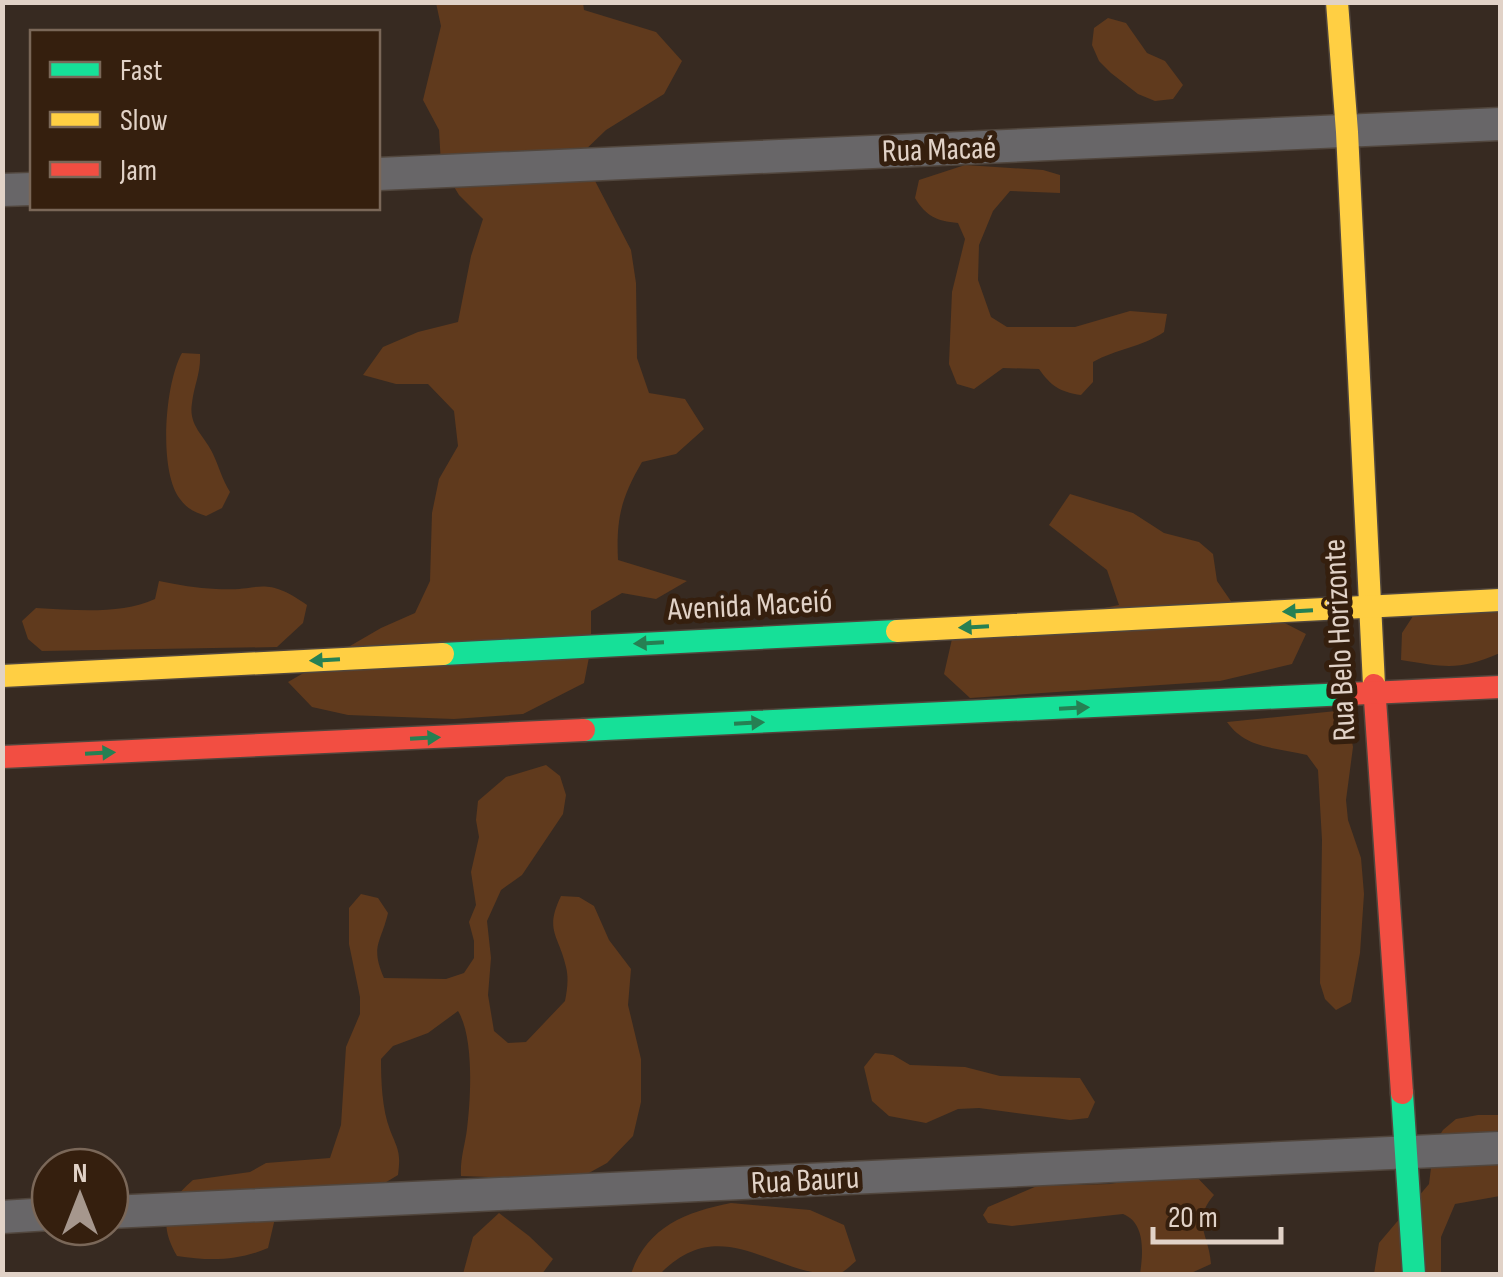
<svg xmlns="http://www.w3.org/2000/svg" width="1503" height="1277" font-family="'Sofia Sans Condensed',sans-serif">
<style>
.green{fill:#603a1d}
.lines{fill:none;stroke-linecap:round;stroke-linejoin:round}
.street-casing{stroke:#51463d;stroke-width:35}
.fast-casing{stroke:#51463d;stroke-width:25}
.slow-casing{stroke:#51463d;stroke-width:25}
.jam-casing{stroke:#51463d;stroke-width:25}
.street{stroke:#686668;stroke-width:32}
.fast{stroke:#16e098;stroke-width:22}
.slow{stroke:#ffcf43;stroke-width:22}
.jam{stroke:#f24e42;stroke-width:22}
.oneway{fill:#268053}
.labels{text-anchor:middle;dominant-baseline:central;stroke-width:10;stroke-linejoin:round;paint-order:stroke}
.street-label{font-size:32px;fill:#e1d2c7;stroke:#351f0e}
</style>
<rect width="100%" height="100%" fill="#372a21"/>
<g class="green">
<path d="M436,3H583L584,10L656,32L682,61L664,94L606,130L581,154L631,250L636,283L637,358L649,393L685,399L704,429L676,454L642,462C621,498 616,519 618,560L687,581L656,599L622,593L591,611V647L584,683L523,714L454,719L348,715L312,707L288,682L381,628L415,613L430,581L432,513L439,479L458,446L454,411L428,384H396L363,375L383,347L418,332L458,322L471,256L483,219L459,195L441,165L439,130L423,100L441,26Z"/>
<polygon points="1108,18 1126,23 1147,53 1165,61 1183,85 1173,99 1155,101 1138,94 1111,73 1099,61 1092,45 1094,28"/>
<path d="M965,165L1043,170L1060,175V193L1010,191L993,211L979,245L978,280L991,317L1007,327H1075L1130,311L1167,314L1164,332C1142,347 1116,349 1093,362V382L1081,395C1060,392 1051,386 1039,369L1003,368L974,389L957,384L949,364L952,292L965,239L958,223C936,221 926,216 915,198L919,180Z"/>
<path d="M182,353L200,354C201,373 194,385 192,403C188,426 205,436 213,454C219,467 222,479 230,492L222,508L206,516C195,512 187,509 180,499C158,470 165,383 182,353Z"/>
<polygon points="1070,494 1133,513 1164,533 1199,542 1213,554 1217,581 1237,610 1273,617 1306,634 1292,664 1220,681 970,698 944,674 952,639 1119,605 1107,570 1049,525"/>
<path d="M159,581C178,585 197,588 216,589C261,592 263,574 307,605L303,623L277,647L42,651L28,639L22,621L36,608C74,610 121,615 155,599Z"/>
<path d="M1500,603V653C1459,671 1445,667 1401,660L1402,633L1417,610Z"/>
<path d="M1346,710L1353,747L1346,800L1348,820L1361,858L1364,894L1360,953L1351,1002L1336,1010L1325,999L1320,983L1322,840L1318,770L1307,755C1277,747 1247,750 1227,722Z"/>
<path d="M546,765L560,776L566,795L563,814L522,875L501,890L487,921L491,958L488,995L494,1031L508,1043L526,1042L565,1001C567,990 569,979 566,967C559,935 544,931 561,896L579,897L594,906L609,940L631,969L628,1005L641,1059V1102L633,1136L607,1163L576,1180L461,1176C460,1159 465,1145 467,1129C471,1097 474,1037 458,1011L428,1033L393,1046L381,1059C381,1081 382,1109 390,1130C398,1150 401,1152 398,1175L383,1184L276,1214L268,1248C238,1261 210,1261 177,1256C158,1223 165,1204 193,1180L250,1172L266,1163L330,1158L341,1125L346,1047L360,1014V997L349,944V908L361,894L378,898L388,913C381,943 370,946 384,978L446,979L464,973L474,958V941L469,922L476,905L471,872L479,837L476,820L478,801L506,777Z"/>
<polygon points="875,1053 893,1055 910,1065 965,1067 1000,1076 1080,1078 1095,1102 1088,1118 1070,1120 979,1108 958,1109 926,1123 889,1116 872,1101 864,1067"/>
<polygon points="1478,1115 1500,1115 1500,1196 1455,1204 1441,1237 1441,1274 1374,1274 1379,1243 1429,1184 1434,1144 1443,1130 1456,1119"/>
<path d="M1190,1170L1214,1195C1191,1222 1209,1234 1211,1264L1189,1274H1140C1143,1254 1146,1223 1123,1214L1012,1226L988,1223L983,1215L988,1207L1037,1186L1110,1184Z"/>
<path d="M731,1203L810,1210L844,1225L856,1261C851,1265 844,1273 837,1274C774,1277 722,1210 660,1274H631C647,1227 685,1212 731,1203Z"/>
<polygon points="499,1213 529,1236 553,1259 542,1274 463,1274 473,1237"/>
</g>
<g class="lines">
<defs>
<g id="street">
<polyline points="378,174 1500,124"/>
<polyline points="2,190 32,189"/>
<polyline points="110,1212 1500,1148"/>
<polyline points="2,1217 50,1214"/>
</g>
<g id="fast">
<polyline points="443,654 897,631"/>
<polyline points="584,730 1347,694"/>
<polyline points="1402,1093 1414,1274"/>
</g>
<g id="slow">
<polyline points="1337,2 1347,132 1374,685"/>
<polyline points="897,631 1500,600"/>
<polyline points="2,676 443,654"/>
</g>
<g id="jam">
<polyline points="1374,685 1402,1093"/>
<polyline points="1347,694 1500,687"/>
<polyline points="2,757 584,730"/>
</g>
</defs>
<use href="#street" class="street-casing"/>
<use href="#fast" class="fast-casing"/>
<use href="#slow" class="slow-casing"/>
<use href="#jam" class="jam-casing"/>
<use href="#street" class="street"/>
<use href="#fast" class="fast"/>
<use href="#slow" class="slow"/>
<use href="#jam" class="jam"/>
</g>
<defs><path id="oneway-solid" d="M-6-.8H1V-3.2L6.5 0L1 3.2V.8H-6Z" transform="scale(2.5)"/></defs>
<g class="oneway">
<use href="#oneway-solid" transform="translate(1298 611) rotate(177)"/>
<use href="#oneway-solid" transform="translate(974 627) rotate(177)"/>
<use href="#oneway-solid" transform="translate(649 643) rotate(177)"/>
<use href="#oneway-solid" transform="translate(325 660) rotate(177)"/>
<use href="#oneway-solid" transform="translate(1074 708) rotate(-3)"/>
<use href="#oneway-solid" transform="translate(749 723) rotate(-3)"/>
<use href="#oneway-solid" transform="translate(425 738) rotate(-3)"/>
<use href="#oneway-solid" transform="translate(100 753) rotate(-3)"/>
</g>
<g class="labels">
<g class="street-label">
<text transform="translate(939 150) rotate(-2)">Rua Macaé</text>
<text transform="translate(750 606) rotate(-3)">Avenida Maceió</text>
<text transform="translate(1340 640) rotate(-93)">Rua Belo Horizonte</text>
<text transform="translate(805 1181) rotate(-3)">Rua Bauru</text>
</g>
</g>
<rect width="1503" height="1277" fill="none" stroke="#e1d2c7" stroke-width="10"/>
<rect x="30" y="30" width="350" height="180" fill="#351f0e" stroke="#7a6758" stroke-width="2.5"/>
<rect x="50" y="62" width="50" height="15" fill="#16e098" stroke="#7a6758" stroke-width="2.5"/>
<text x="120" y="80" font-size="30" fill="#e1d2c7">Fast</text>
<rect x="50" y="112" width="50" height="15" fill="#ffcf43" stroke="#7a6758" stroke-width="2.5"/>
<text x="120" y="130" font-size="30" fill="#e1d2c7">Slow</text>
<rect x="50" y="162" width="50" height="15" fill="#f24e42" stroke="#7a6758" stroke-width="2.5"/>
<text x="120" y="180" font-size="30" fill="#e1d2c7">Jam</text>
<g transform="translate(80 1197)"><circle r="48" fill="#351f0e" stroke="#7a6758" stroke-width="2.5"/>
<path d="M0-8L18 38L0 25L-18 38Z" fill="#a6978d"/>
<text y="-15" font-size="28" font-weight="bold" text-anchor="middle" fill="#e1d2c7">N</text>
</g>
<path d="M1153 1227v15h128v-15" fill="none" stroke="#e1d2c7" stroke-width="5"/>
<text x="1168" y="1227" font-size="30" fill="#e1d2c7" stroke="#351f0e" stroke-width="8" paint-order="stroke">20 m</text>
</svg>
